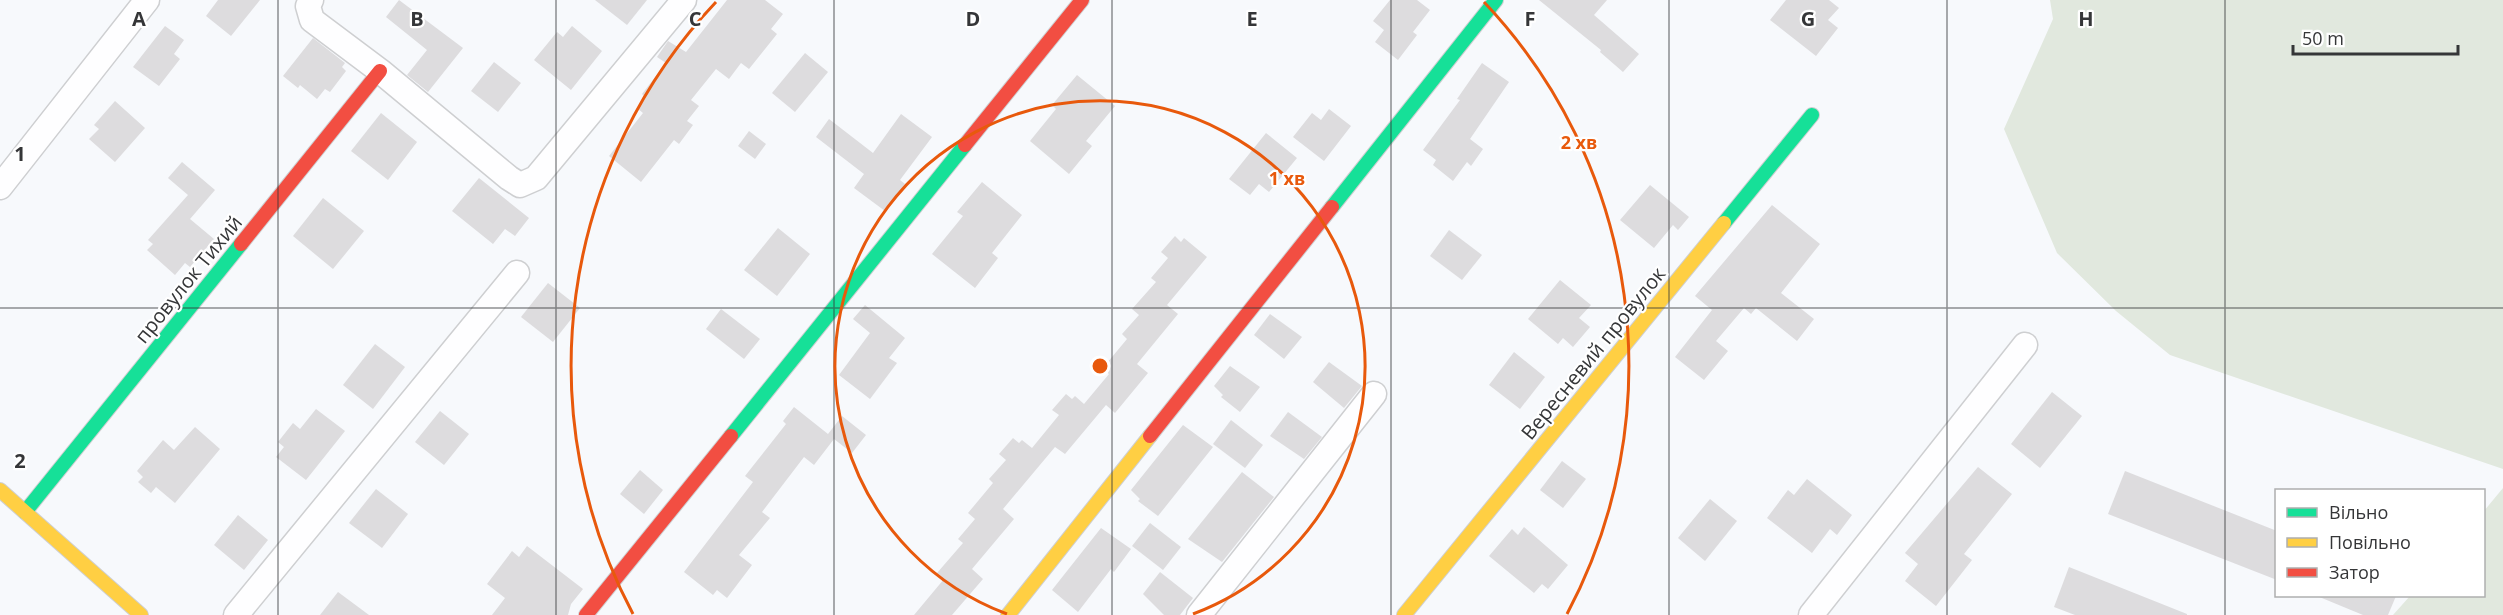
<svg xmlns="http://www.w3.org/2000/svg" width="2503" height="615" font-family="'Open Sans',sans-serif">
<style>
.green{fill:#e1e8de}
.building{fill:#dddcde}
.lines{fill:none;stroke-linecap:round;stroke-linejoin:round}
.street-casing{stroke:#cecfd1;stroke-width:27}
.fast-casing{stroke:#cecfd1;stroke-width:16}
.slow-casing{stroke:#cecfd1;stroke-width:16}
.jam-casing{stroke:#cecfd1;stroke-width:16}
.street{stroke:#fefeff;stroke-width:24}
.fast{stroke:#16e098;stroke-width:14}
.slow{stroke:#ffcf43;stroke-width:14}
.jam{stroke:#f24e42;stroke-width:14}
.grid{fill:none;stroke:#353638;stroke-width:1.5;stroke-opacity:0.55}
.ring{fill:none;stroke:#e8590c;stroke-width:3}
.labels{text-anchor:middle;dominant-baseline:central;stroke-width:4.5;stroke-linejoin:round;paint-order:stroke}
.street-label{font-size:20px;fill:#353638;stroke:#fff}
.grid-label{font-size:20px;text-anchor:middle;font-weight:bold;fill:#353638;stroke:#fff;stroke-width:4.5;stroke-linejoin:round;paint-order:stroke}
.centre{fill:#e8590c;stroke:#fff;stroke-width:3}
.ring-label{font-size:18px;text-anchor:middle;font-weight:bold;fill:#e8590c;stroke:#fff;stroke-width:4.5;stroke-linejoin:round;paint-order:stroke}
</style>
<rect width="100%" height="100%" fill="#f7f9fc"/>
<g class="green">
<polygon points="2050,0 2503,0 2503,469 2170,355 2116,311 2057,253 2004,129 2053,19"/>
<polygon points="2503,488 2503,615 2393,615 2410,596 2484,596 2484,511"/>
</g>
<g class="building">
<polygon points="218,0 260,0 231,36 206,16"/>
<polygon points="399,0 463,48 428,92 407,75 427,50 386,17"/>
<polygon points="595,0 647,0 627,25"/>
<polygon points="727,0 765,0 783,14 771,29 777,34 749,69 741,63 729,79 716,69 691,100 699,106 687,121 693,125 679,144 674,140 641,182 609,156 643,113 637,108 645,97 642,94 666,63 657,57 668,41 686,52"/>
<polygon points="1390,0 1417,0 1430,10 1413,32 1417,35 1398,60 1375,42 1384,30 1373,21"/>
<polygon points="1539,0 1607,0 1594,15 1639,54 1623,72 1600,52 1601,50"/>
<polygon points="1786,0 1829,0 1839,8 1828,20 1838,28 1816,56 1770,20"/>
<polygon points="165,26 184,40 174,54 180,59 159,86 133,67"/>
<polygon points="572,26 602,51 571,90 534,60 557,32 563,37"/>
<polygon points="313,38 345,63 342,67 346,71 330,92 325,89 317,99 300,85 298,88 283,76"/>
<polygon points="805,53 828,72 795,112 772,93"/>
<polygon points="494,62 521,83 498,112 471,91"/>
<polygon points="1482,63 1509,82 1470,139 1483,149 1471,166 1467,162 1453,181 1433,165 1436,160 1423,150 1460,100 1457,99"/>
<polygon points="1077,75 1115,106 1086,141 1092,146 1069,174 1030,141 1056,109 1052,105"/>
<polygon points="115,101 145,128 115,162 89,139 99,129 94,125"/>
<polygon points="1329,109 1351,126 1324,161 1293,137 1312,113 1321,120"/>
<polygon points="381,113 417,142 388,180 351,151"/>
<polygon points="901,114 932,137 900,180 905,184 885,211 854,188 864,174 816,137 829,119 873,153"/>
<polygon points="749,131 766,144 755,159 738,146"/>
<polygon points="1266,133 1297,158 1269,192 1259,184 1250,195 1229,179"/>
<polygon points="182,162 215,190 190,219 214,239 190,267 185,263 175,275 147,250 153,244 148,240 188,195 168,178"/>
<polygon points="479,178 529,218 515,236 505,229 493,244 452,211"/>
<polygon points="982,182 1022,215 992,253 998,258 975,288 932,254 963,216 957,212"/>
<polygon points="1650,185 1689,217 1678,230 1673,225 1654,248 1620,220"/>
<polygon points="323,198 364,231 333,269 293,236"/>
<polygon points="1772,205 1820,244 1781,293 1814,319 1797,341 1756,308 1751,314 1744,308 1716,341 1728,351 1704,380 1675,357 1712,310 1695,296"/>
<polygon points="778,228 810,254 777,296 744,270"/>
<polygon points="1449,230 1482,255 1462,280 1430,256"/>
<polygon points="1175,236 1181,242 1184,238 1207,257 1167,305 1178,314 1137,364 1148,373 1115,413 1106,405 1065,454 1055,447 1003,509 1014,519 972,569 983,579 952,615 914,615 944,579 937,573 963,543 958,539 975,519 968,513 993,483 989,479 1006,460 999,454 1013,438 1019,443 1022,440 1032,448 1059,415 1052,410 1066,394 1072,399 1075,396 1084,404 1109,374 1102,369 1127,339 1122,334 1139,315 1132,309 1156,282 1151,278 1168,258 1161,252"/>
<polygon points="1560,280 1591,305 1579,318 1590,327 1573,347 1563,338 1558,344 1528,319"/>
<polygon points="548,283 580,308 553,342 521,317"/>
<polygon points="865,305 905,338 889,358 897,363 870,399 839,375 870,333 853,319"/>
<polygon points="721,309 760,339 744,359 706,329"/>
<polygon points="1270,314 1302,337 1284,359 1254,335"/>
<polygon points="375,344 405,367 373,409 343,385"/>
<polygon points="1514,352 1545,377 1520,409 1489,385"/>
<polygon points="1329,362 1362,386 1344,408 1313,382"/>
<polygon points="1230,366 1260,387 1240,412 1221,397 1223,395 1214,386"/>
<polygon points="2052,392 2082,416 2040,468 2011,444"/>
<polygon points="794,407 828,434 842,416 866,435 852,453 834,439 814,465 804,457 762,512 770,518 739,555 752,565 727,598 717,590 713,595 684,572 753,482 745,476 786,424 783,421"/>
<polygon points="316,409 345,431 306,480 276,457 284,447 278,442 293,423 300,429"/>
<polygon points="440,411 469,434 444,465 415,442"/>
<polygon points="1288,412 1322,437 1304,459 1270,436"/>
<polygon points="1231,420 1263,445 1245,468 1213,444"/>
<polygon points="1183,425 1213,447 1158,516 1138,501 1140,499 1131,490"/>
<polygon points="195,427 220,449 175,503 156,487 151,493 138,482 143,477 137,471 163,440 174,450"/>
<polygon points="1562,461 1586,479 1563,508 1540,490"/>
<polygon points="1978,467 2012,494 1964,554 1972,560 1936,606 1905,581 1918,564 1905,553"/>
<polygon points="640,470 663,490 644,514 620,494"/>
<polygon points="2125,471 2277,531 2277,580 2108,514"/>
<polygon points="1242,472 1274,497 1222,562 1188,539"/>
<polygon points="1807,479 1852,515 1837,535 1830,529 1812,553 1767,518 1788,490 1794,495"/>
<polygon points="376,489 408,514 382,548 349,523"/>
<polygon points="1710,499 1737,521 1705,561 1678,538"/>
<polygon points="238,515 268,540 244,570 214,545"/>
<polygon points="1150,523 1181,547 1163,570 1132,546"/>
<polygon points="1524,527 1568,565 1548,589 1542,584 1534,593 1489,556 1512,529 1518,535"/>
<polygon points="1101,528 1131,549 1114,572 1111,569 1078,612 1052,590"/>
<polygon points="527,546 583,589 571,604 568,615 492,615 505,598 487,584 512,551 519,557"/>
<polygon points="2069,567 2187,614 2187,615 2075,615 2054,607"/>
<polygon points="1160,572 1193,598 1180,615 1164,615 1143,594"/>
<polygon points="338,592 369,615 320,615"/>
<polygon points="2317,596 2396,596 2388,615 2363,615"/>
</g>
<g class="lines">
<defs>
<g id="street">
<polyline points="311,0 308,6 312,20 380,71 509,178 520,185 536,178 684,0"/>
<polyline points="0,187 147,0"/>
<polyline points="236,615 517,273"/>
<polyline points="1199,615 1374,394"/>
<polyline points="1811,615 2025,345"/>
</g>
<g id="fast">
<polyline points="1332,207 1496,0"/>
<polyline points="1724,223 1812,115"/>
<polyline points="731,436 965,145"/>
<polyline points="25,512 241,244"/>
</g>
<g id="slow">
<polyline points="0,490 141,615"/>
<polyline points="1008,615 1150,436"/>
<polyline points="1404,615 1724,223"/>
</g>
<g id="jam">
<polyline points="965,145 1082,0"/>
<polyline points="241,244 380,71"/>
<polyline points="1150,436 1332,207"/>
<polyline points="586,615 731,436"/>
</g>
</defs>
<use href="#street" class="street-casing"/>
<use href="#fast" class="fast-casing"/>
<use href="#slow" class="slow-casing"/>
<use href="#jam" class="jam-casing"/>
<use href="#street" class="street"/>
<use href="#fast" class="fast"/>
<use href="#slow" class="slow"/>
<use href="#jam" class="jam"/>
</g>
<path class="grid" d="M278,0V615M556,0V615M834,0V615M1112,0V615M1391,0V615M1669,0V615M1947,0V615M2225,0V615M0,308H2503"/>
<g class="ring">
<path d="M1007 614A265 265 0 1 1 1193 614"/>
<path d="M633 614A529 529 0 0 1 716 2M1484 2A529 529 0 0 1 1567 614"/>
</g>
<g class="labels">
<g class="street-label">
<text transform="translate(188 279) rotate(-51)">провулок Тихий</text>
<text transform="translate(1593 353) rotate(-51)">Вересневий провулок</text>
</g>
</g>
<g class="grid-label">
<text x="139" y="26">A</text>
<text x="417" y="26">B</text>
<text x="695" y="26">C</text>
<text x="973" y="26">D</text>
<text x="1252" y="26">E</text>
<text x="1530" y="26">F</text>
<text x="1808" y="26">G</text>
<text x="2086" y="26">H</text>
<text x="20" y="161">1</text>
<text x="20" y="468">2</text>
</g>
<circle cx="1100" cy="366" r="9" class="centre"/>
<g class="ring-label">
<text x="1579" y="149">2 хв</text>
<text x="1287" y="185">1 хв</text>
</g>
<rect x="2275" y="489" width="210" height="108" fill="#ffffff" stroke="#aeafaf" stroke-width="1.5"/>
<rect x="2287" y="508" width="30" height="9" fill="#16e098" stroke="#aeafaf" stroke-width="1.5"/>
<text x="2329" y="519" font-size="18" fill="#353638">Вільно</text>
<rect x="2287" y="538" width="30" height="9" fill="#ffcf43" stroke="#aeafaf" stroke-width="1.5"/>
<text x="2329" y="549" font-size="18" fill="#353638">Повільно</text>
<rect x="2287" y="568" width="30" height="9" fill="#f24e42" stroke="#aeafaf" stroke-width="1.5"/>
<text x="2329" y="579" font-size="18" fill="#353638">Затор</text>
<path d="M2293 45v9h165v-9" fill="none" stroke="#353638" stroke-width="3"/>
<text x="2302" y="45" font-size="18" fill="#353638" stroke="#ffffff" stroke-width="4.5" paint-order="stroke">50 m</text>
</svg>
